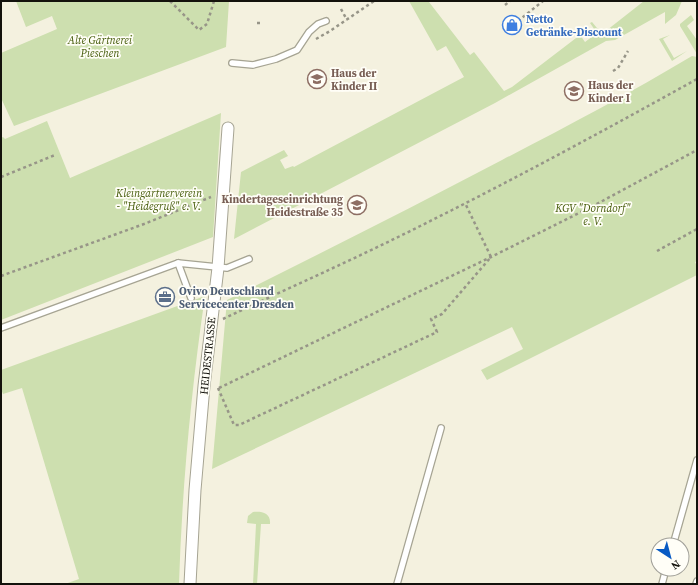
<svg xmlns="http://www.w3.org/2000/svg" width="698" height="585" font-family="'Source Serif 4',serif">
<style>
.green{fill:#cddfaf}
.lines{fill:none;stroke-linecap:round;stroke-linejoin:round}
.lane-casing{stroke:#a6a493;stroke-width:8}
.street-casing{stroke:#a6a493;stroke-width:13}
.path{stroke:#979588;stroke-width:2.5;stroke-dasharray:3 3;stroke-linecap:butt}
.lane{stroke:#fff;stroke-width:5.5}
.street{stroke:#fff;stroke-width:11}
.labels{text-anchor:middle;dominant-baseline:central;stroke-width:3.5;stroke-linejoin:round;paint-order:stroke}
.shop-label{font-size:11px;font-weight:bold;fill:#366cbe;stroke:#fffef7;text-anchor:start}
.park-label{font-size:11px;font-style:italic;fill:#475d0c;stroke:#fffef7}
.education-label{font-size:11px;font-weight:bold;fill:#785e54;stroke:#fffef7;text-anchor:start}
.service-label{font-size:11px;font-weight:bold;fill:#4e5e75;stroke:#fffef7;text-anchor:start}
.street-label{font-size:11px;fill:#13120c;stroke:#fffef7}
</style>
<rect width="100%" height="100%" fill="#f4f1df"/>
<g class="green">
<polygon points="16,1 229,1 226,47 14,126 1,98 1,53 57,29 52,16 26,27"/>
<polygon points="409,1 430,1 429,2 470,55 474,52 504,91 512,87 580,35 585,42 597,33 590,23 592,22 602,34 644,1 682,1 676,15 665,24 665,12 615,40 606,41 495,103 234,239 241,172 284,150 288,156 280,160 285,169 293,166 294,167 464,77 446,46 437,51"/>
<polygon points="691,15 694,20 687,26 697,40 697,54 680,26 680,24"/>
<polygon points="670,35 663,39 674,58 687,51 672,61 659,39"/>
<path d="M692,56L697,57V261L695,262L697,266V275L487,380L481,370L523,349L512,327L212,469L227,300C319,254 411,208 502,160C566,127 630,93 692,56Z"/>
<polygon points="221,113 213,237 1,320 1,138 3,137 5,139 47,121 70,178"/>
<path d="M205,296C191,391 182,488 179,584H65L79,579L22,388L3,394L1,389V370Z"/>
<path d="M253,512C262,511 271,513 270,524H261L257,584H253L256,524L247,523L248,516Z"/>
</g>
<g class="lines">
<defs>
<g id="lane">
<polyline points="232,63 253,65 276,59 297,50 309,32 318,24 326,21"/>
<polyline points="191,298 178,263 227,268 249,259"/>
<polyline points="1,328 178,263"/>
<polyline points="673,545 697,460"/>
<polyline points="397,584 441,428"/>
<polyline points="662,584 666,569"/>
<polyline points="696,584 697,581"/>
</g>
<polyline id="street" points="190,584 195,490 204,386 218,268 228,128"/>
</defs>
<use href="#lane" class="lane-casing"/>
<use href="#street" class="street-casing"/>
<g class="path">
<polyline points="170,1 199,30 207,24 214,1"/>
<polyline points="505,5 510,1"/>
<polyline points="341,9 347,20"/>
<polyline points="518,21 543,1"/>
<polyline points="257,23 262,23"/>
<polyline points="316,39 330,31 374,1"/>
<polyline points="613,71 618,68 628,51"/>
<polyline points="1,177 55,155"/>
<polyline points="657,251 697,229"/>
<polyline points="1,276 144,224 211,197"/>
<path d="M223,319C280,292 339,266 396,238C498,188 598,134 697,79"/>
<polyline points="218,388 234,425 239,425 437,332 431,319 442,314 491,257 465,203"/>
<polyline points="219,388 491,257 593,206 697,150"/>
</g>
<use href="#lane" class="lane"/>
<use href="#street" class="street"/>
</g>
<defs>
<symbol id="shop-ring" viewBox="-11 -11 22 22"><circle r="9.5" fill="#fffef7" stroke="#3f7fe0" stroke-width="1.5"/><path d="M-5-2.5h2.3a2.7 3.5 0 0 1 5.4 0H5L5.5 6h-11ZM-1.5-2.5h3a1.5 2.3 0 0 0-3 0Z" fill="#3f7fe0"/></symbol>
<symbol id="school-ring" viewBox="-11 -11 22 22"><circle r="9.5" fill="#fffef7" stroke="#8d6e63" stroke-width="1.5"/><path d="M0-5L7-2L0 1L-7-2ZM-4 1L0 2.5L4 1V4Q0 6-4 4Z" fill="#8d6e63"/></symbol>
<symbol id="office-ring" viewBox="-11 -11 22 22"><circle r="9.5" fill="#fffef7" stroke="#5c6f8a" stroke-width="1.5"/><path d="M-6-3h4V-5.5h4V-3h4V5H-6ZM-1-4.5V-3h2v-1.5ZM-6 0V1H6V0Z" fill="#5c6f8a"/></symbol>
</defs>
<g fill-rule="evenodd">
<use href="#shop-ring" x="501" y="14" width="22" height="22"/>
<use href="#school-ring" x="306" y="68" width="22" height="22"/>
<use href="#school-ring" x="563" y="80" width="22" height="22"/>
<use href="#school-ring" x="346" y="194" width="22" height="22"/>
<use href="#office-ring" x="154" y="286" width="22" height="22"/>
</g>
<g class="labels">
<g class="shop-label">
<text x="526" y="19">Netto<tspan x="526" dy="13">Getränke-Discount</tspan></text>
</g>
<g class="park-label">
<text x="100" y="40">Alte Gärtnerei<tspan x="100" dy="13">Pieschen</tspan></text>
<text x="159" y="193">Kleingärtnerverein<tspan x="159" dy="13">- "Heidegruß" e. V.</tspan></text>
<text x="593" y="208">KGV "Dorndorf"<tspan x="593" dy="13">e. V.</tspan></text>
</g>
<g class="education-label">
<text x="331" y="73">Haus der<tspan x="331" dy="13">Kinder II</tspan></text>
<text x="588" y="85">Haus der<tspan x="588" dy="13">Kinder I</tspan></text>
<text x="343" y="199" text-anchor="end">Kindertageseinrichtung<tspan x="343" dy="13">Heidestraße 35</tspan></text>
</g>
<g class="service-label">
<text x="179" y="291">Ovivo Deutschland<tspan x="179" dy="13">Servicecenter Dresden</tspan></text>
</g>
<g class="street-label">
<text transform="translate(208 356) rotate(-84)">HEIDESTRASSE</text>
</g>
</g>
<rect width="698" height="585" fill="none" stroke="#13120c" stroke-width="4"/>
<g transform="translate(670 557) rotate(144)"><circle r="19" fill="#fffef7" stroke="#a1a099"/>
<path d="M0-3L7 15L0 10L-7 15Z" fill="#085ac4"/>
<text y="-6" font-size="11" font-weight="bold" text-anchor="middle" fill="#13120c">N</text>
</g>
</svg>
